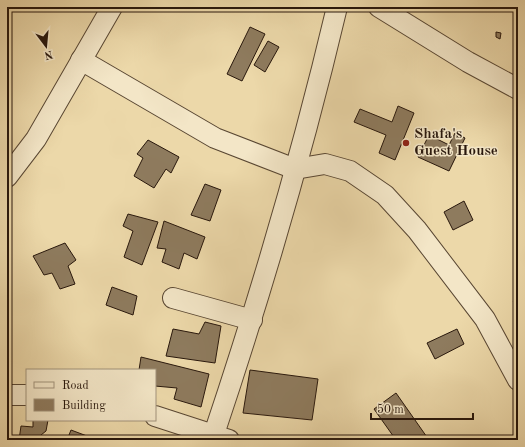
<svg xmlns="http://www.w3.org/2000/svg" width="525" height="447" font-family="'Old Standard TT',serif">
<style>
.building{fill:#8e7b5e;stroke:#28170c}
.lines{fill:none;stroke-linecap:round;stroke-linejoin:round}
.minor-casing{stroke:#594733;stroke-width:22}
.minor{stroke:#f3e6c7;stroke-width:20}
.poi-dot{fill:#8f2418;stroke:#f3e6c7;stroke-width:1.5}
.labels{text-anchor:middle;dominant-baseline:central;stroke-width:3;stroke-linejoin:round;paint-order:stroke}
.poi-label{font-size:15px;font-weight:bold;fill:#28170c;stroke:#f3e6c7;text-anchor:start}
</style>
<rect width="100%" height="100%" fill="#ecd8a9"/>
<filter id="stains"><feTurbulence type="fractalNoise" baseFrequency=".005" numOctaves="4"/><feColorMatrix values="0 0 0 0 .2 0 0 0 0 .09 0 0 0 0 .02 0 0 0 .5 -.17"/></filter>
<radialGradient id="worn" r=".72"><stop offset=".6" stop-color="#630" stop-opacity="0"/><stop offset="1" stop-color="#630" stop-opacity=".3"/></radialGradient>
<g class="building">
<polygon points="250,27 265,34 242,81 227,74"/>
<polygon points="496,32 501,33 500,39 496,37"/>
<polygon points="268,41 279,47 265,72 254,65"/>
<polygon points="398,106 414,113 395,160 379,153 386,135 354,122 360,109 392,122"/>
<polygon points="455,133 465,138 449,171 418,157 429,135 449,145"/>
<polygon points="148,140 179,157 171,173 166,169 154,188 134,176 143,158 137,154"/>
<polygon points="205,184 221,190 210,221 191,215"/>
<polygon points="464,201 473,220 453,230 444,212"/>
<polygon points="128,214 158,222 142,265 124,257 133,231 123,226"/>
<polygon points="164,221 205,237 197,259 184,253 179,269 162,262 166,249 157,248"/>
<polygon points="65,243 76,260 68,266 75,284 60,289 52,273 44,275 33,256"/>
<polygon points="112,287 137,296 133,315 106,305"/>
<polygon points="518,296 518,307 513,301"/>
<polygon points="205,322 221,326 215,363 166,356 173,329 199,334"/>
<polygon points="457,329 464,344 435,359 427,343"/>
<polygon points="141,357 209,374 201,407 174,399 177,388 155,386 155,370 139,370"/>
<polygon points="250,370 318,379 312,420 243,413"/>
<polygon points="396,393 429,440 396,440 374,409"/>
<polygon points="33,420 48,420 46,431 41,435 41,440 19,440 21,426 33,427"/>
<polygon points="71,430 87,436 85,440 67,440"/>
</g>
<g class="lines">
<defs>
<g id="minor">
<polyline points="379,7 468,62 518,89"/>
<polyline points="81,60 215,138 295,169 325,164 350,171 385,195 417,230 485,319 518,380"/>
<polyline points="7,177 36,139 112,7"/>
<polyline points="173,298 252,320"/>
<polyline points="7,395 27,395"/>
<polyline points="155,416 229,440"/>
<path d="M214,434C261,294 303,151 337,7"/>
</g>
</defs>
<use href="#minor" class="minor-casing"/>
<use href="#minor" class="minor"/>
</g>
<circle class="poi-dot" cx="406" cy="143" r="4"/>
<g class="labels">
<g class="poi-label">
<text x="414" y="134">Shafa's<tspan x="414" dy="17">Guest House</tspan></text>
</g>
</g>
<rect width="525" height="447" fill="none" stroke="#ecd8a9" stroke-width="24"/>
<rect x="8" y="8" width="509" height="431" fill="none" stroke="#28170c" stroke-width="2"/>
<rect x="12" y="12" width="501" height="423" fill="none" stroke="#28170c"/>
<rect x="26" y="369" width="130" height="52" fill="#f3e6c7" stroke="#a2937c"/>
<rect x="34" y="382" width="20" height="6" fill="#f3e6c7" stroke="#a2937c"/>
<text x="62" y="389" font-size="12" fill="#28170c">Road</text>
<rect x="34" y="399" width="20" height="12" fill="#8e7b5e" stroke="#a2937c"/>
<text x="62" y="409" font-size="12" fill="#28170c">Building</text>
<g transform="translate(46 46) rotate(164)" stroke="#f3e6c7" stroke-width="3" paint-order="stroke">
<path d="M0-3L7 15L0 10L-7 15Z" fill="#28170c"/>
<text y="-6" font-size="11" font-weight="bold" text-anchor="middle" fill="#28170c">N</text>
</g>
<path d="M371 413v6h102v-6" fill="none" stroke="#28170c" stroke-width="2"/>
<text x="377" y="413" font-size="12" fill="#28170c" stroke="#f3e6c7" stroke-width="3" paint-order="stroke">50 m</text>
<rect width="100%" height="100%" filter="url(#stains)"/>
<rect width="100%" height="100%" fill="url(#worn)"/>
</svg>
